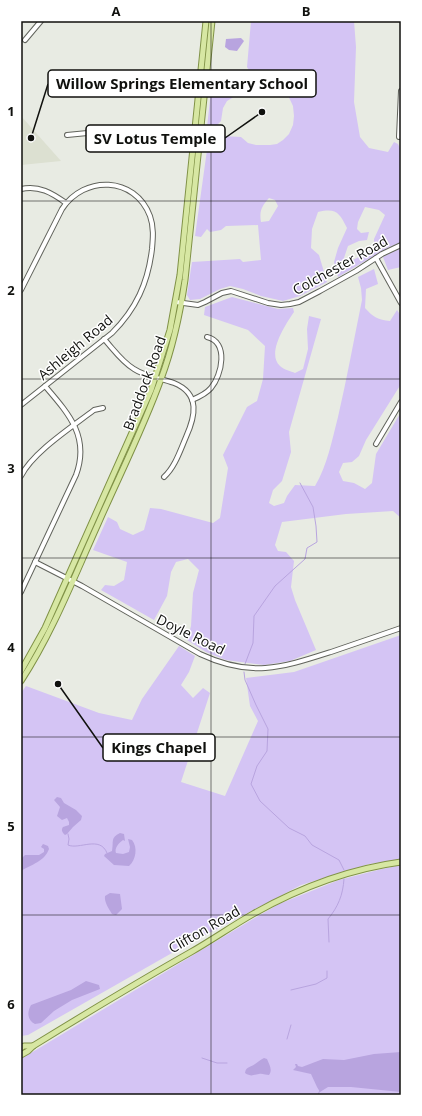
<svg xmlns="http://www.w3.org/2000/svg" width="422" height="1116" font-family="'Open Sans',sans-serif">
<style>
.built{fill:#dce0d1}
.green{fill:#d4c4f4;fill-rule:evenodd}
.water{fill:#b8a4df}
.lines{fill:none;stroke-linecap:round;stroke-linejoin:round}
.stream{stroke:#b8a4df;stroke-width:1}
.minor-casing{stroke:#61635c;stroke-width:6}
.major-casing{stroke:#809247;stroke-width:7}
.minor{stroke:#fff;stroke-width:4}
.major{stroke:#d7e7a3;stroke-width:5}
.grid{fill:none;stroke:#10110e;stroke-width:1;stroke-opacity:0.55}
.labels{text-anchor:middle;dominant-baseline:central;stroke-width:3;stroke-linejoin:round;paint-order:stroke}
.street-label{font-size:14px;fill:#10110e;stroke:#fff}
.leader{fill:none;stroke:#10110e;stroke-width:1.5}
.callout-dot{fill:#10110e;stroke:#fff;stroke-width:1.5}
.callout{fill:#fff;stroke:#10110e;stroke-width:1.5}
.callout-label{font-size:15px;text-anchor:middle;font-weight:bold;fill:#10110e}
.neatline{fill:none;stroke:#10110e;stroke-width:1.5}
.grid-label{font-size:13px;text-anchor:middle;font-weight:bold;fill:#10110e}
</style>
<rect width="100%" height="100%" fill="#e8ebe3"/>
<polygon class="built" points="21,116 61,161 21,165"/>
<g class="green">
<path d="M251,21H354L356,47L354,102L360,137L369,148L388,152L394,142L398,144L401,150V242L389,247L338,277L334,262L338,248L347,228C339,212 336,208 318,212L312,229L311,248L319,255L327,282L300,296L283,301L261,296L243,289L230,286L220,289L200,299L190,300L187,295L192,262L240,259L243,262L261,260L258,225L226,226L221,230L210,232L207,229L201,237L195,236L207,150L223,136L241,137L248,143L256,145H270L277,144L283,140L289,134L293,125L294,116L293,106L285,89L279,85L273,77L264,72H250L247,67ZM269,198L275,200L278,206L269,221L261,222C259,211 262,206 269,198ZM365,207L379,210L385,215L374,239V249L349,262L344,258L348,246L359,241L367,240L369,232L361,233L357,229L358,222Z"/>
<polygon points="228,79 241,81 242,87 232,98 227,101 223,108 221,121 214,128 207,127 212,82"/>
<polygon points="401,248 401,267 388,270 383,257"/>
<path d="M374,269L378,284L366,289L365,308C373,317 378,320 390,321L397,310L401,316V384L366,440L359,456L352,462L343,463L339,472L343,481L354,483L365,489L372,483L376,454L401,412V518L393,511L346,514L282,522L275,545L278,551L286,552L294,561L291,587L295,600L316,650L290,661L264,665L226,660L206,652L187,640L191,626L193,593L199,570L188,559L176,562L171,572L167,596L154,620L101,590L105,585L114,586L124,580L127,562L93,550L108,517L117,522L120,529L133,535L144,530L150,508L161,509L213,523L220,518L228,468L223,455L247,407L257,401L263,379L265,346L248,330L204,315L205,307L232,297L278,309L293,308L294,312C286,324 266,353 280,366C284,370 291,371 295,373L303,369L308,349L307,329L309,316L321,319L289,432L291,452L282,481L273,490L269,503L274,506L284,503L287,496L295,485L315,486C327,466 332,440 338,417C347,378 354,339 362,300L361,288L358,277Z"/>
<polygon points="401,635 401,860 369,864 301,885 179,949 28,1035 21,1036 21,693 26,686 99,713 132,720 142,699 179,646 195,656 189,672 181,685 193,698 203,688 210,693 181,782 225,796 258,721 250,706 246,678 294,672"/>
<polygon points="401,865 401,1095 21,1095 21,1059 248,922 279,904 339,880 382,869"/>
</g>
<g class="water">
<polygon points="241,38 244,41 237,51 229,50 225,47 226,39"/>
<path d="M57,797L61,798L64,803L76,810L82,816L81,820L73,827L67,834L65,835C62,832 61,830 63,827L69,825V822L67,818L62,820L57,816L60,807L54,800Z"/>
<path d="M120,833L124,834L125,841L123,840C119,843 114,848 116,853L123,854L129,852L130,847L128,839L132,840C138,847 136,860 129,866L114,865L104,856L105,854L112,851C114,841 110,838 120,833Z"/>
<path d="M43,844L48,846L49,849C44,862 32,864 21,871L22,858L25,855H39L44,852V849L41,847Z"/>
<path d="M110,893L120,894L122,909L116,915L112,914C109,909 104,902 105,896Z"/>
<path d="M86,981L99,985L100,989L72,1000L54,1011L41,1023L35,1024C27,1020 27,1012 31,1005L71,990Z"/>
<polygon points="401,1052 401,1092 351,1087 328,1087 320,1092 317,1087 311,1074 293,1070 296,1067 295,1064 297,1064 298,1066 302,1067 323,1059 344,1060 374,1054"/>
<path d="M264,1058L267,1059C269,1064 273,1070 269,1075C266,1075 262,1073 259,1074C253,1075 251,1077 245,1073C246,1066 250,1068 255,1064C258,1062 260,1060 264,1058Z"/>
</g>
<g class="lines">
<g class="stream">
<polyline points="245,664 253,643 254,616 275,586 305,559 307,548 317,542 316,526 313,507 300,483"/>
<polyline points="244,672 245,680 256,705 268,729 267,751 257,766 251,784 260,801 289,828 305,836 312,845 339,860 344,870"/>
<path d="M68,834L69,839L68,845C79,850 100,835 107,853"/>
<path d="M329,942L328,919C338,907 343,895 344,879"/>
<polyline points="291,990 316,984 327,978 327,971"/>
<polyline points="287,1039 291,1025"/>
<polyline points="202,1058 217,1063 227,1063"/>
<polyline points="318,1095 320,1090"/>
</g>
<defs>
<g id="minor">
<polyline points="25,40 41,21"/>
<polyline points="67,135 108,131 123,132 144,135 194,133"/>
<polyline points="399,137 401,91"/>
<path d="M21,189C39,185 52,193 66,203"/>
<polyline points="376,258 401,303"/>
<path d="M21,290L62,209C84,175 135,176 150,216C154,227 153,238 152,249C148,283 136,309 112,333L21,405"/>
<polyline points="176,302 198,305 205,302 222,293 231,291 268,303 281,305 290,304 299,302 320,291 356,271 382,254 401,245"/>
<path d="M104,339C114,350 122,362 134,369C146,377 161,378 174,383C201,394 195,417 186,437C180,451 175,467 164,477"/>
<path d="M192,400C199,397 206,394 211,388C222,375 229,342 207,337"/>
<polyline points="376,444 401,402"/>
<path d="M21,476C33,452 72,427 94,410L103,408"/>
<path d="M35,562L82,586L200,654C251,678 281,668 331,652C354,644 378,636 401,628"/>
<path d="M21,592L76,475C90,437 69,414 45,386"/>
</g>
<g id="major">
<polyline points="21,671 45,628 151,390 170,330 180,275 206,21"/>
<path d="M21,681C53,632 74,577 98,524C119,476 143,429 161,379C173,347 180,314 185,280L212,21"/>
<polyline points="21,1048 24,1046 33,1046"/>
<path d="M21,1055L28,1051L33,1046C85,1014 138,982 191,952C212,940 232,926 253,914C299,888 349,869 401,862"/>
</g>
</defs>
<use href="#minor" class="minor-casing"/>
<use href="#major" class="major-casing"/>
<use href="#minor" class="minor"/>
<use href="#major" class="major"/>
</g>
<path class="grid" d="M211,21V1095M21,201H401M21,379H401M21,558H401M21,737H401M21,915H401"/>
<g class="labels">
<g class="street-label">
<text transform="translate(340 265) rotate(-29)">Colchester Road</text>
<text transform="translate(75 347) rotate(-40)">Ashleigh Road</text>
<text transform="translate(144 383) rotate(-70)">Braddock Road</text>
<text transform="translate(191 634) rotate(26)">Doyle Road</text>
<text transform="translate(204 929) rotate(-30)">Clifton Road</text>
</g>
</g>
<path class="leader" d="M31 138L48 84M262 112L225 138M58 684L103 748"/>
<g class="callout-dot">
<circle cx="31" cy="138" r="4"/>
<circle cx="262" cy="112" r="4"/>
<circle cx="58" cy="684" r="4"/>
</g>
<g class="callout">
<rect x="48" y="70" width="268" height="27" rx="4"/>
<rect x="86" y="125" width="139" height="27" rx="4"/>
<rect x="103" y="734" width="112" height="27" rx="4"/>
</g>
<g class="callout-label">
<text x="182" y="89">Willow Springs Elementary School</text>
<text x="155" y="144">SV Lotus Temple</text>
<text x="159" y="753">Kings Chapel</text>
</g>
<rect width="422" height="1116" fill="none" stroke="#ffffff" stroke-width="44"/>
<rect x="22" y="22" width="378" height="1072" class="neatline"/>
<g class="grid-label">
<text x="116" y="16">A</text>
<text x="306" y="16">B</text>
<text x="11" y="116">1</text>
<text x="11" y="295">2</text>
<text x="11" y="473">3</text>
<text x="11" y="652">4</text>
<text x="11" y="831">5</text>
<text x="11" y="1009">6</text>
</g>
</svg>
